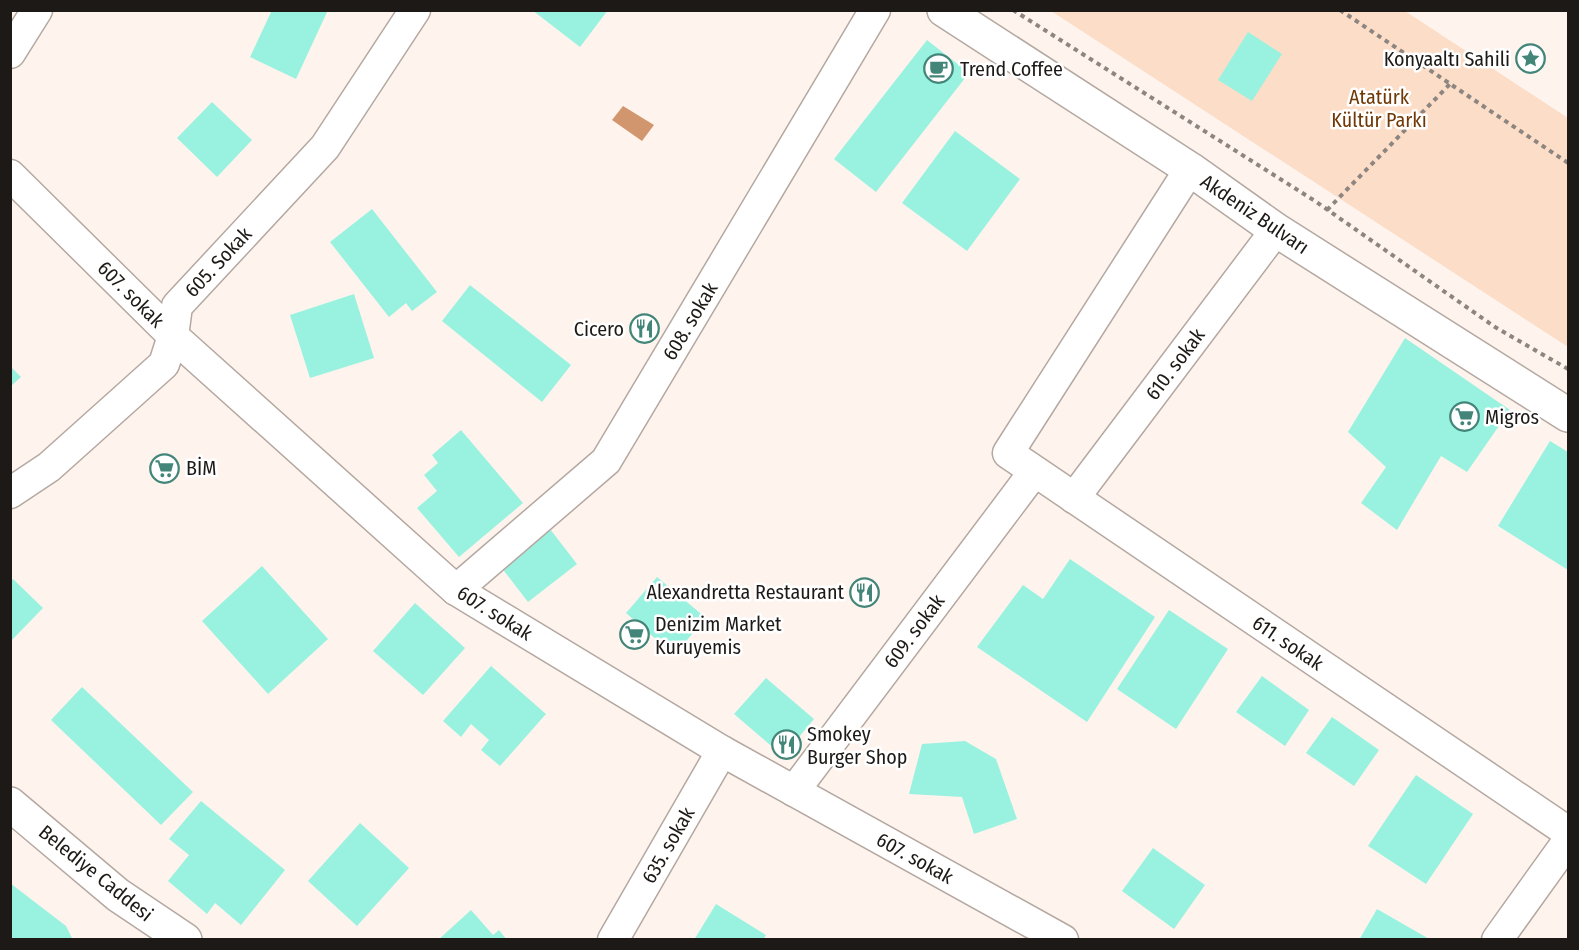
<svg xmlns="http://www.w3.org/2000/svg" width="1579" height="950" font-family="'Fira Sans Condensed',sans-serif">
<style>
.green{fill:#fcddc8}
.water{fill:#d2966e}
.building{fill:#99f2df}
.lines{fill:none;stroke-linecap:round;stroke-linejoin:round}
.street-casing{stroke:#b4a8a1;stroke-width:33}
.secondary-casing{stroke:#b4a8a1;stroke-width:36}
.path{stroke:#8c8580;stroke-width:4;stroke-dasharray:4.5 4.5;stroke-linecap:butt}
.street{stroke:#fff;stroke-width:30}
.secondary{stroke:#fff;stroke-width:33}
.labels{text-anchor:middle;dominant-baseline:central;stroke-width:5;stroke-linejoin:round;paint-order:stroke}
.poi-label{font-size:20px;fill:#1d1916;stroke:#fff;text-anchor:start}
.park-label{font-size:20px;fill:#6f3806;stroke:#fff}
.street-label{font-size:20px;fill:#1d1916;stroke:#fff}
</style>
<rect width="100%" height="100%" fill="#fef4ed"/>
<polygon class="green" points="1051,11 1405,11 1568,118 1568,347"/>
<polygon class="water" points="623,106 654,125 642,141 612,120"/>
<g class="building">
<polygon points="272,10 328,10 296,79 250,57"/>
<polygon points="532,10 608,10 580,47"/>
<polygon points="1248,32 1282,54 1252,101 1218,80"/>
<polygon points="927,40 969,73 876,192 834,159"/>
<polygon points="212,102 252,140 217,177 177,138"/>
<polygon points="955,131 1020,179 967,251 902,203"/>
<polygon points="372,209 437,292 412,311 406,303 389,317 330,242"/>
<polygon points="470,285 571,365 542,402 442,321"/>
<polygon points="354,294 374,358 310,378 290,315"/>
<polygon points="1405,338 1510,410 1467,472 1441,456 1397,530 1361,503 1386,467 1348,432"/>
<polygon points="10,366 21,377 10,387"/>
<polygon points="461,430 523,503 459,557 417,508 437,491 424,475 438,463 432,455"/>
<polygon points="1550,441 1568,452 1568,570 1498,526"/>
<polygon points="550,529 577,564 528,602 501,567"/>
<polygon points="1070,559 1155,617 1087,722 977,647 1023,585 1043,599"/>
<polygon points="262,566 328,639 268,694 202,621"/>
<polygon points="657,577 706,618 674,655 626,613"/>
<polygon points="13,579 43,608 10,642 10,582"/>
<polygon points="415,603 465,648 423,695 373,651"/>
<polygon points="1169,610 1228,649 1176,729 1117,689"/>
<polygon points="491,666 546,714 500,766 481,750 489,740 471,724 461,737 443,721"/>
<polygon points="1262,676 1309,710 1285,746 1236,712"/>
<polygon points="766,678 814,719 783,756 734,714"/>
<polygon points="82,687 193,792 161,825 51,720"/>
<polygon points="1332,717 1379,750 1354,786 1306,753"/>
<polygon points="965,741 996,759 1017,819 974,834 962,797 909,794 922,744"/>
<polygon points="1416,775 1473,814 1426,884 1368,846"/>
<polygon points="201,801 285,870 241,925 215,903 207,914 168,881 189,855 169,839"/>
<polygon points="360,823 409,868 357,926 308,881"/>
<polygon points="1153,848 1205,885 1174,929 1122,891"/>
<polygon points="10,883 66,926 73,940 10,940"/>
<polygon points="716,904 766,935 763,940 694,940"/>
<polygon points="1377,909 1431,940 1359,940"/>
<polygon points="471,910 493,935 499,930 507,940 438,940"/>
</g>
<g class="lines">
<defs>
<g id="street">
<polyline points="10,53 37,10"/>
<polyline points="1190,169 1008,453 1568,832"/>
<polyline points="10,175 173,336 456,590 722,751 1063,940"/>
<polyline points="10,493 49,467 164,364 173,336 177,306 325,147 415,10"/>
<polyline points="1074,498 1276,230"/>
<polyline points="456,590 606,461 875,10"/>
<polyline points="794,791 1034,472"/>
<polyline points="613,940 722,751"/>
<polyline points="1497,940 1568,841"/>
</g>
<g id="secondary">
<polyline points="944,10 1190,169 1276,230 1568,415"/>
<polyline points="10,804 118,895 185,940"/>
</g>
</defs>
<use href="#street" class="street-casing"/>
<use href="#secondary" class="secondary-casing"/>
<g class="path">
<polyline points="1013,10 1315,201 1495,327 1568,369"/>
<polyline points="1340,10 1568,163"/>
<polyline points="1327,210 1450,84"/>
</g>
<use href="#street" class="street"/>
<use href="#secondary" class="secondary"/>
</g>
<defs>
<symbol id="sight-ring" viewBox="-11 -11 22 22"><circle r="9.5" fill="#fff" stroke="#438679" stroke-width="1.5"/><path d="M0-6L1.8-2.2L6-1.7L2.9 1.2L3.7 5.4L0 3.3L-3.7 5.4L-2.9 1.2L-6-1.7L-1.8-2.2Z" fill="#438679"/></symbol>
<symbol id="cafe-ring" viewBox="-11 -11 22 22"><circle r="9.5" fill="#fff" stroke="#438679" stroke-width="1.5"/><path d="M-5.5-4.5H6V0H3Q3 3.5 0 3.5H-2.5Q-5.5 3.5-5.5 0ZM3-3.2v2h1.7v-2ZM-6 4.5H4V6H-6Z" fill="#438679"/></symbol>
<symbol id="restaurant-ring" viewBox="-11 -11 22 22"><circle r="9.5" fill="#fff" stroke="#438679" stroke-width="1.5"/><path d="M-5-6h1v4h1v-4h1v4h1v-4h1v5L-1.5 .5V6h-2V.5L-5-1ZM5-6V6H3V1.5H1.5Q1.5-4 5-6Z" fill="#438679"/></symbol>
<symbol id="supermarket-ring" viewBox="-11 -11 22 22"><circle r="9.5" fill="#fff" stroke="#438679" stroke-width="1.5"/><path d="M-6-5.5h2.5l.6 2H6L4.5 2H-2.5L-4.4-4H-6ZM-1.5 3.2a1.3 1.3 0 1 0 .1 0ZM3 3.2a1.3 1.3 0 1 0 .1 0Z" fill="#438679"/></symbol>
</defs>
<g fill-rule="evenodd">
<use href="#sight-ring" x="1514" y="42" width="33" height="33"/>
<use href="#cafe-ring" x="922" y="52" width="33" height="33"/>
<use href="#restaurant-ring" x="628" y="312" width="33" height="33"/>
<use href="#supermarket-ring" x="1448" y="400" width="33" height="33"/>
<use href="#supermarket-ring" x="148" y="452" width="33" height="33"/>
<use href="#restaurant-ring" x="848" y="576" width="33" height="33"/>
<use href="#supermarket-ring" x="618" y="618" width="33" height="33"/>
<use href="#restaurant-ring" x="770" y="728" width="33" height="33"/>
</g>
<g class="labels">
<g class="poi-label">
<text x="1510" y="59" text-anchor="end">Konyaaltı Sahili</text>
<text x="960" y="69">Trend Coffee</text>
<text x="624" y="329" text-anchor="end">Cicero</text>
<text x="1485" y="417">Migros</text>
<text x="186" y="468">BİM</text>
<text x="844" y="592" text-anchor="end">Alexandretta Restaurant</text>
<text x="655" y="624">Denizim Market<tspan x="655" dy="23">Kuruyemis</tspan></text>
<text x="807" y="734">Smokey<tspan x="807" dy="23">Burger Shop</tspan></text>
</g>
<g class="park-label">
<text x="1379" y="97">Atatürk<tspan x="1379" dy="23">Kültür Parkı</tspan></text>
</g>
<g class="street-label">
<text transform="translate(1255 214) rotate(34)">Akdeniz Bulvarı</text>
<text transform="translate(218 262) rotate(-47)">605. Sokak</text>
<text transform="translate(131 294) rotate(45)">607. sokak</text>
<text transform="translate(690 321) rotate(-59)">608. sokak</text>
<text transform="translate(1175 364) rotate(-53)">610. sokak</text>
<text transform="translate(495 613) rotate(32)">607. sokak</text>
<text transform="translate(914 631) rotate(-53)">609. sokak</text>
<text transform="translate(1288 643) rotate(34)">611. sokak</text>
<text transform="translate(668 845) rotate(-60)">635. sokak</text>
<text transform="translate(915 858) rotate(29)">607. sokak</text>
<text transform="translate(96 873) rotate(39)">Belediye Caddesi</text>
</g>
</g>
<rect width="1579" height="950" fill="none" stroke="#1d1916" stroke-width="24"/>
</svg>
